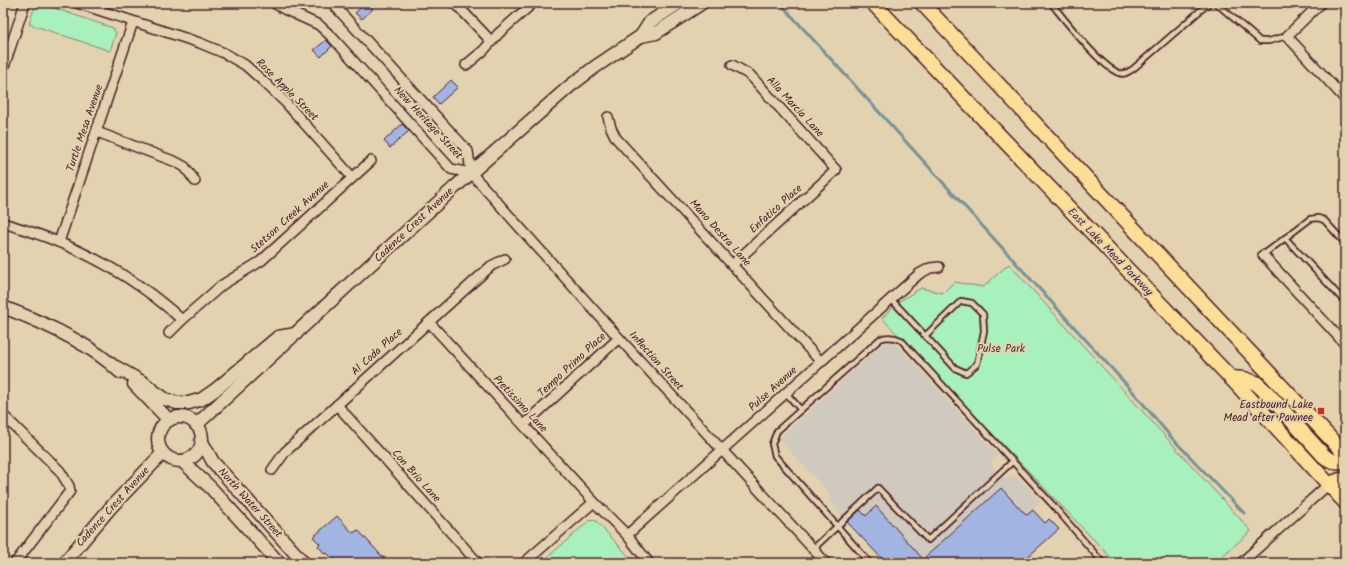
<svg xmlns="http://www.w3.org/2000/svg" width="1348" height="566" font-family="Kalam,sans-serif">
<style>
.built{fill:#cfc9be}
.green{fill:#a8f0be;stroke:#798874}
.lines{fill:none;stroke-linecap:round;stroke-linejoin:round}
.stream{stroke:#73939a;stroke-width:3}
.building{fill:#a1b4e2;stroke:#4a1f2b}
.lane-casing{stroke:#4a1f2b;stroke-width:8}
.street-casing{stroke:#4a1f2b;stroke-width:12}
.secondary-casing{stroke:#4a1f2b;stroke-width:15}
.primary-casing{stroke:#4a1f2b;stroke-width:17}
.lane{stroke:#e3d2af;stroke-width:4.5}
.street{stroke:#e3d2af;stroke-width:9}
.secondary{stroke:#e3d2af;stroke-width:12}
.primary{stroke:#fcde96;stroke-width:14}
.poi-dot{fill:#c8321e;stroke:#e3d2af;stroke-width:1.5}
.labels{text-anchor:middle;dominant-baseline:central;stroke-width:4;stroke-linejoin:round;paint-order:stroke}
.street-label{font-size:11px;fill:#4a1f2b;stroke:#e3d2af}
.park-label{font-size:11px;fill:#53343a;stroke:#e3d2af}
.poi-label{font-size:11px;fill:#4a1f2b;stroke:#e3d2af;text-anchor:end}
</style>
<rect width="100%" height="100%" fill="#e3d2af"/>
<filter id="ink" filterUnits="userSpaceOnUse"><feTurbulence type="fractalNoise" baseFrequency=".025" numOctaves="2"/><feDisplacementMap in="SourceGraphic" scale="8" xChannelSelector="R" yChannelSelector="G"/><feConvolveMatrix kernelMatrix="1 2 1 2 8 2 1 2 1" color-interpolation-filters="sRGB"/></filter>
<g filter="url(#ink)">
<polygon class="built" points="888,342 895,344 902,350 998,455 990,463 1005,479 1013,476 1018,478 1041,501 1027,515 1001,488 923,559 876,507 866,516 847,522 828,499 830,494 779,439 881,345"/>
<g class="green">
<path d="M42,4L113,28L116,33L110,51L29,24C32,16 32,6 42,4Z"/>
<polygon points="1009,264 1251,531 1214,563 1116,563 882,318 900,301 921,288 943,293 954,282 983,287"/>
<polygon points="595,520 632,560 633,563 541,563 589,521"/>
</g>
<g class="lines">
<g class="stream">
<polyline points="780,3 1134,393 1171,437 1244,513"/>
<polyline points="1286,560 1289,563"/>
</g>
</g>
<g class="building">
<polygon points="366,3 368,3 373,9 362,19 355,13"/>
<polygon points="326,40 332,46 321,57 314,50"/>
<polygon points="451,80 458,87 439,104 433,97"/>
<polygon points="402,124 409,131 390,148 384,141"/>
<polygon points="1001,488 1022,511 1023,511 1027,515 1033,510 1045,523 1049,519 1059,529 1021,563 886,563 847,522 860,510 866,516 876,506 923,559"/>
<polygon points="337,516 353,533 358,530 388,563 338,563 335,559 334,560 327,553 325,554 318,546 320,544 313,537"/>
</g>
<g class="lines">
<defs>
<g id="lane">
<path d="M1051,3C1065,20 1100,66 1119,73C1124,75 1128,72 1133,69L1209,3"/>
<polyline points="1216,3 1260,41 1269,41 1287,36"/>
<polyline points="1285,238 1345,302"/>
<polyline points="1263,255 1310,219 1318,218 1324,220 1345,243"/>
<polyline points="891,299 955,368 966,373 977,364 984,331 983,314 972,303 961,301 925,336"/>
<polyline points="1339,337 1345,332"/>
<polyline points="786,393 801,410"/>
<polyline points="813,549 878,488 928,540 1013,461"/>
<path d="M870,563L775,456L772,444L777,431L880,339C888,336 894,337 901,340L1051,503L1103,563"/>
</g>
<g id="street">
<polyline points="77,3 200,43 224,53 245,65 263,81 286,103 352,177"/>
<polyline points="274,3 286,10 319,25 332,37 451,169 471,173"/>
<polyline points="332,3 468,151 471,173"/>
<polyline points="455,3 491,41"/>
<polyline points="1321,3 1287,36 1345,99"/>
<polyline points="466,65 483,51 499,33 533,3"/>
<polyline points="732,65 750,75 836,170 732,265"/>
<polyline points="3,70 25,3"/>
<polyline points="608,117 611,128 616,138 821,362"/>
<polyline points="97,132 176,162 185,167 195,181"/>
<polyline points="471,173 619,338 826,563"/>
<path d="M3,223C71,242 130,272 182,320"/>
<polyline points="59,242 133,22"/>
<polyline points="1263,255 1345,344"/>
<polyline points="429,322 594,502"/>
<polyline points="169,333 182,320 222,285 261,261 371,161"/>
<polyline points="337,405 478,563"/>
<polyline points="3,415 60,471 69,486 70,491 15,563"/>
<polyline points="524,425 619,338"/>
<polyline points="272,470 285,452 491,266 505,259"/>
<polyline points="524,563 594,502 627,535"/>
<polyline points="649,563 627,535 919,274 930,268 939,267"/>
<polyline points="1241,563 1329,484"/>
</g>
<g id="secondary">
<polyline points="641,36 650,22 679,3"/>
<path d="M3,307C40,321 91,344 120,372"/>
<polyline points="116,367 144,383 155,392 165,399 177,403 189,403 202,399 215,390 278,337 296,334"/>
<polyline points="134,384 169,420"/>
<circle cx="180" cy="439" r="22"/>
<polyline points="196,425 455,187 570,86 595,67 641,36 656,33 702,3"/>
<polyline points="201,440 213,462 304,563"/>
<polyline points="182,461 211,488 279,563"/>
<polyline points="64,563 112,506 163,453"/>
</g>
<g id="primary">
<polyline points="873,3 1231,378 1345,502"/>
<polyline points="922,3 1345,454"/>
<path d="M1231,378L1244,379L1256,383L1267,393L1324,456C1331,462 1336,462 1345,461"/>
<polyline points="1329,484 1340,480 1345,481"/>
</g>
</defs>
<use href="#lane" class="lane-casing"/>
<use href="#street" class="street-casing"/>
<use href="#secondary" class="secondary-casing"/>
<use href="#primary" class="primary-casing"/>
<use href="#lane" class="lane"/>
<use href="#street" class="street"/>
<use href="#secondary" class="secondary"/>
<use href="#primary" class="primary"/>
</g>
</g>
<rect class="poi-dot" x="1317" y="407" width="8" height="8" rx="2"/>
<g class="labels">
<g class="street-label">
<text transform="translate(287 90) rotate(45)">Rose Apple Street</text>
<text transform="translate(795 107) rotate(47)">Alla Marcia Lane</text>
<text transform="translate(428 123) rotate(47)">New Heritage Street</text>
<text transform="translate(85 128) rotate(-71)">Turtle Mesa Avenue</text>
<text transform="translate(776 209) rotate(-42)">Enfatico Place</text>
<text transform="translate(290 217) rotate(-42)">Stetson Creek Avenue</text>
<text transform="translate(414 225) rotate(-43)">Cadence Crest Avenue</text>
<text transform="translate(720 233) rotate(48)">Mano Destra Lane</text>
<text transform="translate(1110 252) rotate(46)">East Lake Mead Parkway</text>
<text transform="translate(377 352) rotate(-42)">Al Coda Place</text>
<text transform="translate(656 361) rotate(48)">Inflection Street</text>
<text transform="translate(572 365) rotate(-43)">Tempo Primo Place</text>
<text transform="translate(773 389) rotate(-42)">Pulse Avenue</text>
<text transform="translate(520 404) rotate(47)">Pretissimo Lane</text>
<text transform="translate(416 476) rotate(48)">Con Brio Lane</text>
<text transform="translate(250 503) rotate(48)">North Water Street</text>
<text transform="translate(113 507) rotate(-48)">Cadence Crest Avenue</text>
</g>
<g class="park-label">
<text x="1001" y="349">Pulse Park</text>
</g>
<g class="poi-label">
<text x="1313" y="405">Eastbound Lake<tspan x="1313" dy="13">Mead after Pawnee</tspan></text>
</g>
</g>
<rect width="1348" height="566" fill="none" stroke="#e3d2af" stroke-width="16"/>
<rect x="8" y="8" width="1332" height="550" fill="none" stroke="#4a1f2b" stroke-width="1.5" filter="url(#ink)"/>
</svg>
